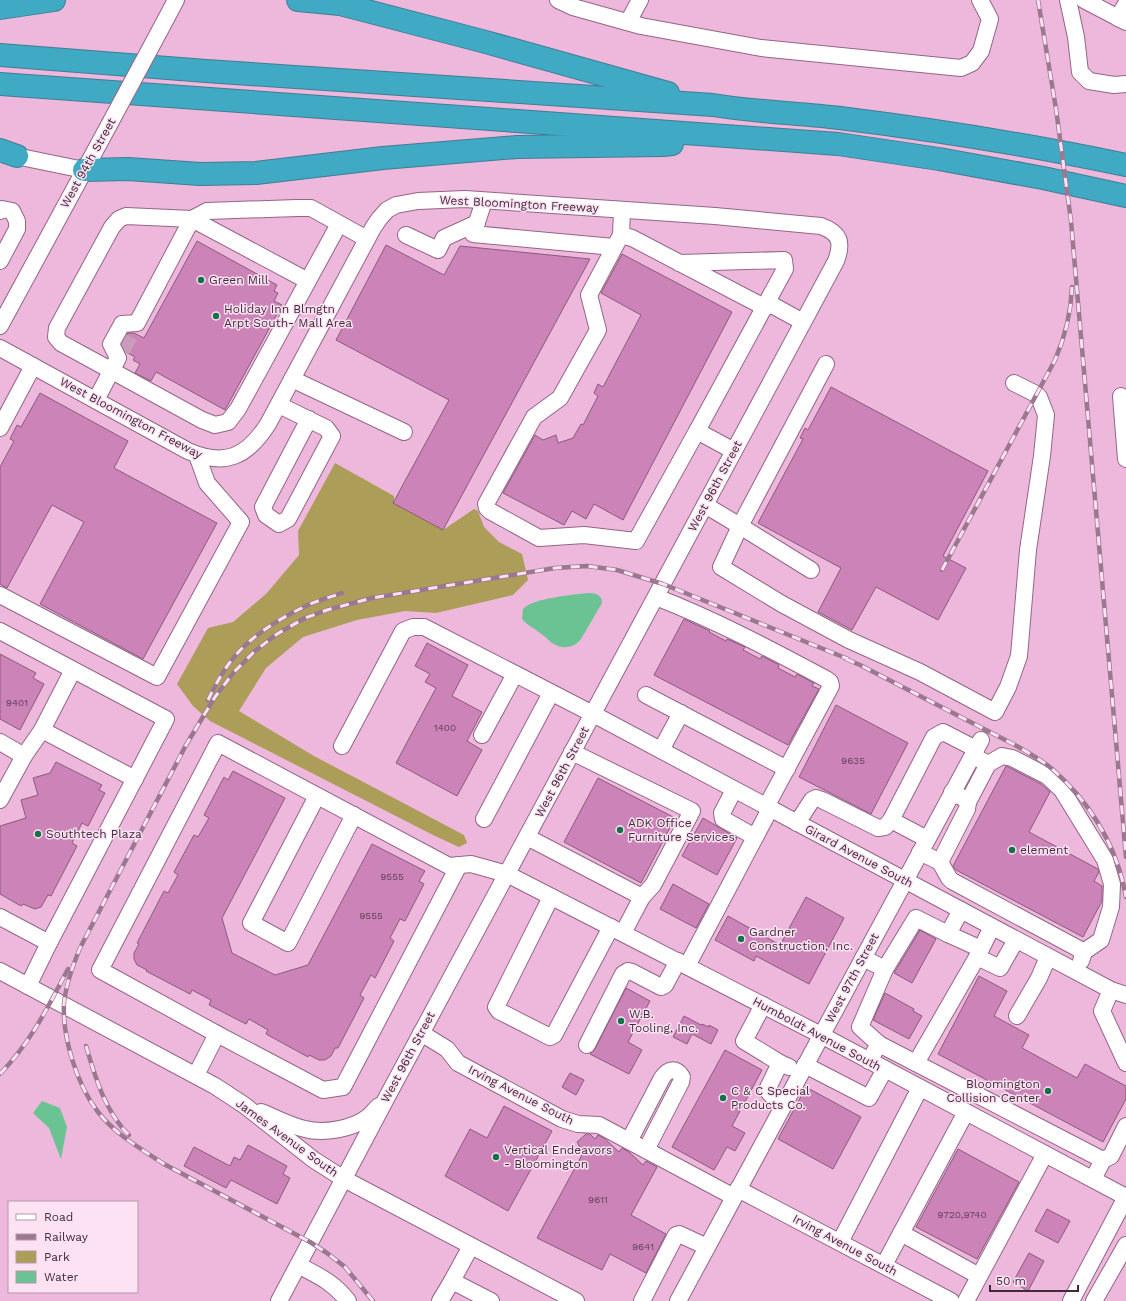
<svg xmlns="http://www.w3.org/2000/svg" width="1126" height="1301" font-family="'Work Sans',sans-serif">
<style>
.green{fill:#ac9e59}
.water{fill:#6bc292}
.building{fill:#cc83b7;stroke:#895b7c}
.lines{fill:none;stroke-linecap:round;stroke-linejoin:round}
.minor-tunnel{stroke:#ca9cbb;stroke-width:16;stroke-dasharray:16 8;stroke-linecap:butt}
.minor-casing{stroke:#946586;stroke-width:18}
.highway-casing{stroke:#407d93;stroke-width:24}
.minor{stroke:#fff;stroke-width:16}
.highway{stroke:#40a9c4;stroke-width:22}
.rail-casing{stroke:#9c7790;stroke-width:4.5}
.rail{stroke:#fde2f4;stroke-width:3;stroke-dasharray:9;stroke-linecap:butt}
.minor-bridge-casing{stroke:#946586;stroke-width:18;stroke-linecap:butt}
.minor-bridge{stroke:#fff;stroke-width:16}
.poi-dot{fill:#137248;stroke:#fde2f4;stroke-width:1.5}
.labels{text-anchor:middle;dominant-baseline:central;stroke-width:3;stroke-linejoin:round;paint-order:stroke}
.number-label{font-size:10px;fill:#624158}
.street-label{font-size:12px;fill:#3f2b39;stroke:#fde2f4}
.poi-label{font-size:12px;fill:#3f2b39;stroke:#fde2f4;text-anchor:start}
</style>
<rect width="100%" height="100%" fill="#edb8dc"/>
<polygon class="green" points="335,463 394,496 394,503 443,530 474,509 478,511 484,527 499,542 522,554 528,580 513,595 436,613 405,611 357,620 303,637 266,668 239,711 314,756 464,835 467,843 459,847 435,836 210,721 193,706 177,684 208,628 233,622 266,594 299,555 298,531"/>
<g class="water">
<path d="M587,593C595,593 602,594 602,603L581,639C574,648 563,650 552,643C548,640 545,636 540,633C534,628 527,625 522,619L523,609C533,598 572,595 587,593Z"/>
<polygon points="42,1101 60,1108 67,1127 61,1159 49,1128 33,1113"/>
</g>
<g class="building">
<polygon points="197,241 277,285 274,291 278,293 274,301 282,305 225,410 156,372 151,381 135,373 140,364 133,360 135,357 126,352 122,344 128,333 134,333 144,338"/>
<polygon points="386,245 444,275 460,246 590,259 443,530 393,503 449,400 336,340"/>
<polygon points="622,254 732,312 623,520 594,504 586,519 572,511 564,525 503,493 535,435 543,440 556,435 558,443 573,438 581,424 583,425 598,396 594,393 598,384 603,387 641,315 601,293"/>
<polygon points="831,387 988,471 943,556 966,568 938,620 876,587 852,630 818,612 841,568 758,523 803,439 800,438 805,428 808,430"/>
<polygon points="40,393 128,441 114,468 217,523 143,659 40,604 84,522 52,505 7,588 0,584 0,467 14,441 10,439 17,425 21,427"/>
<polygon points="684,619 710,631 709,632 726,641 727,639 745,647 743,650 760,659 762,656 779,665 778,668 795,677 797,674 814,683 812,686 819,689 788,745 654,675"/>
<polygon points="427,643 468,665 452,696 482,712 467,741 482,750 457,796 396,763 436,688 425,682 430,674 415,666"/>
<polygon points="0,654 36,673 33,678 44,684 20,730 0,719"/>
<polygon points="836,705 908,743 871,814 799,777"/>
<polygon points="56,762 102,785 99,790 105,793 88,826 82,823 72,843 77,846 51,896 48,895 41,907 35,909 23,904 21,906 0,894 0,826 26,818 21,800 38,795 33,778 50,773"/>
<polygon points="1006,766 1041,784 1050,792 1029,832 1098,869 1099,872 1094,881 1102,886 1102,901 1083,937 956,870 953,866"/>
<polygon points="233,771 285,798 222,918 232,953 275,975 308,965 372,844 425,871 419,881 424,884 405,921 400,919 390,938 394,941 375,978 371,975 360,995 364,998 338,1048 335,1048 331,1056 325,1060 319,1060 309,1055 308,1057 266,1034 268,1030 249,1019 246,1024 209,1005 211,1000 192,990 190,994 146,971 147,970 137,965 134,959 134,953 139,944 137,943 164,891 168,893 178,875 174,872 194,835 198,837 209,818 204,815 224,777 228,780"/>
<polygon points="598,778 675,818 641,883 564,842"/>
<polygon points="703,818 737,838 717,875 682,856"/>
<polygon points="673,884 709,904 696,928 660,909"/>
<polygon points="806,897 844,918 809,984 756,956 754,961 715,940 728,916 780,945"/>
<polygon points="920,930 936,939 912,983 894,973"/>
<polygon points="979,976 1007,991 994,1016 1029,1035 1022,1048 1077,1078 1085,1064 1126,1086 1126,1099 1103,1142 938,1054"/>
<polygon points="626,988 650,1001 628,1042 642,1050 629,1074 590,1054 595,1049"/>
<polygon points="885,993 914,1009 913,1011 922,1016 909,1039 873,1020"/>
<polygon points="684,1016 701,1025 702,1024 709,1027 709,1025 718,1030 711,1044 692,1034 687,1044 673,1037"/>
<polygon points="725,1050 762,1070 732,1126 745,1133 735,1151 727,1147 714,1170 672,1147"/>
<polygon points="570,1073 584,1080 576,1095 562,1087"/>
<polygon points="806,1087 861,1117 833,1169 778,1139"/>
<polygon points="504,1106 552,1131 508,1211 445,1176 470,1129 487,1138"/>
<polygon points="586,1134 590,1134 595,1139 598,1135 604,1138 619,1152 622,1148 629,1152 643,1165 646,1161 657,1167 631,1215 666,1234 646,1273 610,1254 602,1270 537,1238 583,1153 577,1142"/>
<polygon points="248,1145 287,1166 283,1174 290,1178 277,1204 231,1180 226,1188 184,1166 194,1147 230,1166 234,1157 240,1160"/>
<polygon points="958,1149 1019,1182 977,1259 916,1227"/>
<polygon points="1047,1209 1070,1221 1058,1243 1035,1231"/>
<polygon points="1029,1253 1044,1261 1028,1291 1013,1282"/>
</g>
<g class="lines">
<polyline class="minor-tunnel" points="122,350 132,332"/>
<defs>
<g id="minor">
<polyline points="558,0 573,7 641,26 761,48 961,68 972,63 981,51 990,19 980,0"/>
<polyline points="1068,0 1076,37 1080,72 1089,81 1114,85 1126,84"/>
<polyline points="1084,0 1126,22"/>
<polyline points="1118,18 1126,4"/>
<polyline points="628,22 640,0"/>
<polyline points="159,32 176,0"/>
<polyline points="6,154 84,170"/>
<polyline points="484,201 473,234 614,247"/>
<polyline points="622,210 621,235 589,295 598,330 560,398 534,417 486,504 487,508 490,511 539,538 584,535 636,541 697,431"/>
<polyline points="0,211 2,209 12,211 17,221 17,229 0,261"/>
<polyline points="339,224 238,409 228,422 215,425 202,420 61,343 56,337 57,328 112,227 119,219 126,216 192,219 207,211 297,208 311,208 367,239"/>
<polyline points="406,235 438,250 444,238 477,223"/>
<polyline points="621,235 632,238 764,307 772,305 803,322"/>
<polyline points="679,263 784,260 785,269 697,431 734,451"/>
<polyline points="0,326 109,125"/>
<path d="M0,348L188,451C225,467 247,457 268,424L373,228L379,219L387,210L396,205L418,201L465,199L715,216L821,226C840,233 843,242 836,261L387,1097L279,1301"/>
<polyline points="292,379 404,432"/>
<polyline points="1121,396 1126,459"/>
<polyline points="96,400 118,358 111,344 122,324 137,323 192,219 308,281"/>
<polyline points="279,405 326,428 332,436 288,519 279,524 266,515 263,507 309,419"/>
<polyline points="0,428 33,366"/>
<polyline points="705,505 740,526 826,364"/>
<polyline points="811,570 740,526 721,567 782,604 849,640 920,672 995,712 1008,687 1019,656 1028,550 1042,456 1046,415 1039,397 1036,394 1014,383"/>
<polyline points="0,595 157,677 241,522 207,483 197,455"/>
<path d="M656,597C715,620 770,649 826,679L830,682L831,686L766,807"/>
<polyline points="0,631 166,719 49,943 0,917"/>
<polyline points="646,695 787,769"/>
<polyline points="42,730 135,779"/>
<polyline points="482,735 515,674"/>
<polyline points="0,742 24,756"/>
<polyline points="342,746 403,631 413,627 424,627 593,714 1111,990 1126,995"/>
<polyline points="661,750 681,713"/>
<polyline points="988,764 1002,756 1012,758 1047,776 1062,790 1105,860 1112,884 1111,907 1101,940 1082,953"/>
<polyline points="734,790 722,813 723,819 755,837"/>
<polyline points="317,796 251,923 288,943 354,815"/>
<polyline points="0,800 24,756 42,730 73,670"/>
<polyline points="968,802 988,764 979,759"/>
<polyline points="484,819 551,693"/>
<polyline points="891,820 934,737 943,732 976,749"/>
<polyline points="797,823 812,800 816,798 822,800 878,828 885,827 891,820 927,839"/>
<polyline points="527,837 642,897 653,885 692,811 572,752"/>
<polyline points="920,852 940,862 949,878 952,881 1079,949 1083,955 1081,961"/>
<polyline points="940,862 967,809 968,802 965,799 952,792"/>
<polyline points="551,897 496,1007 499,1011 550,1037 554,1035 611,927"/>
<polyline points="623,933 642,897"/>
<polyline points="948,934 981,949"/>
<polyline points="977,957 1000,968 1016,940"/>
<polyline points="863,958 885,969 860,1027 879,1044"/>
<polyline points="687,966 770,809"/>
<polyline points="885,969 916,918 948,934 961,910"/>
<polyline points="0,971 215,1086 244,1105 314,1160 344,1179 576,1301"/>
<polyline points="28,986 49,943"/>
<polyline points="1111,990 1102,1011 1126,1063"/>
<polyline points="763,1005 744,1041 780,1063"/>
<polyline points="1017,1016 1039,978 1048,957"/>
<polyline points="421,1033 447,1049 458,1063 562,1119 578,1124 599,1125 734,1197"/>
<polyline points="217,1034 323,1090 343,1087 459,865"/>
<polyline points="587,1045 623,974 628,971 632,972 661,987 665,985 678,961"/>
<polyline points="869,1061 879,1044 1103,1160 1093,1179"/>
<polyline points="916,1063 977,957 992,927"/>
<polyline points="805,1065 869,1098 885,1069"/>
<polyline points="196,1075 217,1034 100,970 218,743 449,866 471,864 507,874 821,1035 1126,1197"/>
<polyline points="782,1107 767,1090 780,1063 789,1067"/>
<path d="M261,1112C274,1117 290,1126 305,1129C323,1134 353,1129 368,1117C372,1114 375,1109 379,1106"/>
<path d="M629,1141L662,1078C668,1069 676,1067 682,1077L681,1082L646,1150"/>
<polyline points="1103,1160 1111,1156 1126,1126"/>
<polyline points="738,1189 951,1301"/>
<polyline points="901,1233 979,1276"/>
<polyline points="840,1242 920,1088"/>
<polyline points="471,1246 452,1281 491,1301"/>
<path d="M298,1265C319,1276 333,1282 348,1301"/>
<polyline points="884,1265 966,1112"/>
<polyline points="440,1301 452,1281"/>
<polyline points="642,1301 676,1235 679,1234 707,1247"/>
<polyline points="678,1301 981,740"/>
<polyline points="966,1301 1045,1154"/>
<polyline points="1071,1301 1126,1197"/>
<polyline points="1094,1301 1126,1245"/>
</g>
<g id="highway">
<polyline points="298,0 340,4 482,41 668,93"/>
<polyline points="0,8 54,0"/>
<path d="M0,55L206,71L713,105C755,112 798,113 840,118C936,130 1031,145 1126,165"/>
<polyline points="0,84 838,144 939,159 1043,178 1126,196"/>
<polyline points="0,150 17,156"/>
<polyline points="84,170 128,169 200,174 256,173 383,158 517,147 663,145 672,144"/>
</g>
</defs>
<use href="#minor" class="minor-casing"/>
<use href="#highway" class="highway-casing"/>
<use href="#minor" class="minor"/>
<use href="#highway" class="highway"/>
<defs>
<g id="rail">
<polyline points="1038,0 1056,109 1071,221 1126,857"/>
<path d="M942,570L1055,360C1065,337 1071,313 1072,287"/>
<path d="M846,659L860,665L1015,745C1027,752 1040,759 1051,768C1090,802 1117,846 1126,897"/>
<path d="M208,700C214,688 220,676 228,665C247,638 278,619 308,605C319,600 331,597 342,593"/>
<path d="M86,1046C95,1076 105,1112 129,1135"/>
<path d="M0,1074C31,1042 48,1007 68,969"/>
<path d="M373,1301L345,1267L327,1253L310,1242L164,1164C141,1149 115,1134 98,1112C77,1085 62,1037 64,1003C66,984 73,965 80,948L186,745L215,697L234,672L255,651L277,634L305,618L327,610L372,598L555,568L587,566L617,570L663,584L848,659"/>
</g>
</defs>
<use href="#rail" class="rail-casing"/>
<use href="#rail" class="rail"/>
<defs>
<polyline id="minor-bridge" points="109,125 159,32"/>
</defs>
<use href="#minor-bridge" class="minor-bridge-casing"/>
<use href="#minor-bridge" class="minor-bridge"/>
</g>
<g class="poi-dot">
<circle cx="201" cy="280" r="4"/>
<circle cx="216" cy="316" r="4"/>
<circle cx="620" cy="830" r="4"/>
<circle cx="38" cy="834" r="4"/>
<circle cx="1012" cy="850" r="4"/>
<circle cx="741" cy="939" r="4"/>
<circle cx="621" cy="1021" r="4"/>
<circle cx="1048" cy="1091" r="4"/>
<circle cx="723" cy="1098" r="4"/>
<circle cx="496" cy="1157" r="4"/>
</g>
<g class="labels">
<g class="number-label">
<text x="17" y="702">9401</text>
<text x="445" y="727">1400</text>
<text x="853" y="760">9635</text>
<text x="392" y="876">9555</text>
<text x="371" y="915">9555</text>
<text x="598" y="1199">9611</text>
<text x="962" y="1214">9720,9740</text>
<text x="643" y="1246">9641</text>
</g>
<g class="street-label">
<text transform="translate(88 163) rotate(-61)">West 94th Street</text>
<text transform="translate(519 204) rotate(3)">West Bloomington Freeway</text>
<text transform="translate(131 418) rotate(28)">West Bloomington Freeway</text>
<text transform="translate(715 486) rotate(-62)">West 96th Street</text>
<text transform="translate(562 772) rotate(-62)">West 96th Street</text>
<text transform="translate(859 856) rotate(28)">Girard Avenue South</text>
<text transform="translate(852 978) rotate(-62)">West 97th Street</text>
<text transform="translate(817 1034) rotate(28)">Humboldt Avenue South</text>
<text transform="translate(408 1057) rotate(-62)">West 96th Street</text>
<text transform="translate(521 1095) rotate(27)">Irving Avenue South</text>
<text transform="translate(287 1138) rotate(36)">James Avenue South</text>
<text transform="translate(845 1245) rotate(28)">Irving Avenue South</text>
</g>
<g class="poi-label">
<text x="209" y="280">Green Mill</text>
<text x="224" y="309">Holiday Inn Blmgtn<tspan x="224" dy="14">Arpt South- Mall Area</tspan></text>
<text x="628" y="823">ADK Office<tspan x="628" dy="14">Furniture Services</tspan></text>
<text x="46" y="834">Southtech Plaza</text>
<text x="1020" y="850">element</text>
<text x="749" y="932">Gardner<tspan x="749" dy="14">Construction, Inc.</tspan></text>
<text x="629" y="1014">W.B.<tspan x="629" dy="14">Tooling, Inc.</tspan></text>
<text x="1040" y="1084" text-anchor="end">Bloomington<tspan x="1040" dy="14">Collision Center</tspan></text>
<text x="731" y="1091">C &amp; C Special<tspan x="731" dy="14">Products Co.</tspan></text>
<text x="504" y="1150">Vertical Endeavors<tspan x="504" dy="14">- Bloomington</tspan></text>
</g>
</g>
<rect x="8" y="1201" width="130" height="92" fill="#fde2f4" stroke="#b199a9"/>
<rect x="16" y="1214" width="20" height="6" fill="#ffffff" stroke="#b199a9"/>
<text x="44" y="1221" font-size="12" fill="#3f2b39">Road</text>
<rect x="16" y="1234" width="20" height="6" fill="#9c7790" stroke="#b199a9"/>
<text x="44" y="1241" font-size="12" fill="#3f2b39">Railway</text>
<rect x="16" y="1251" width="20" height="12" fill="#ac9e59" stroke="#b199a9"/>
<text x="44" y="1261" font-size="12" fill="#3f2b39">Park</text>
<rect x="16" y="1271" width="20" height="12" fill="#6bc292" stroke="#b199a9"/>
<text x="44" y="1281" font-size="12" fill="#3f2b39">Water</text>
<path d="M990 1285v6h88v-6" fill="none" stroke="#3f2b39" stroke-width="2"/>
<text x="996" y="1285" font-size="12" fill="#3f2b39" stroke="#fde2f4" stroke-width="3" paint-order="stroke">50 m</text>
</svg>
